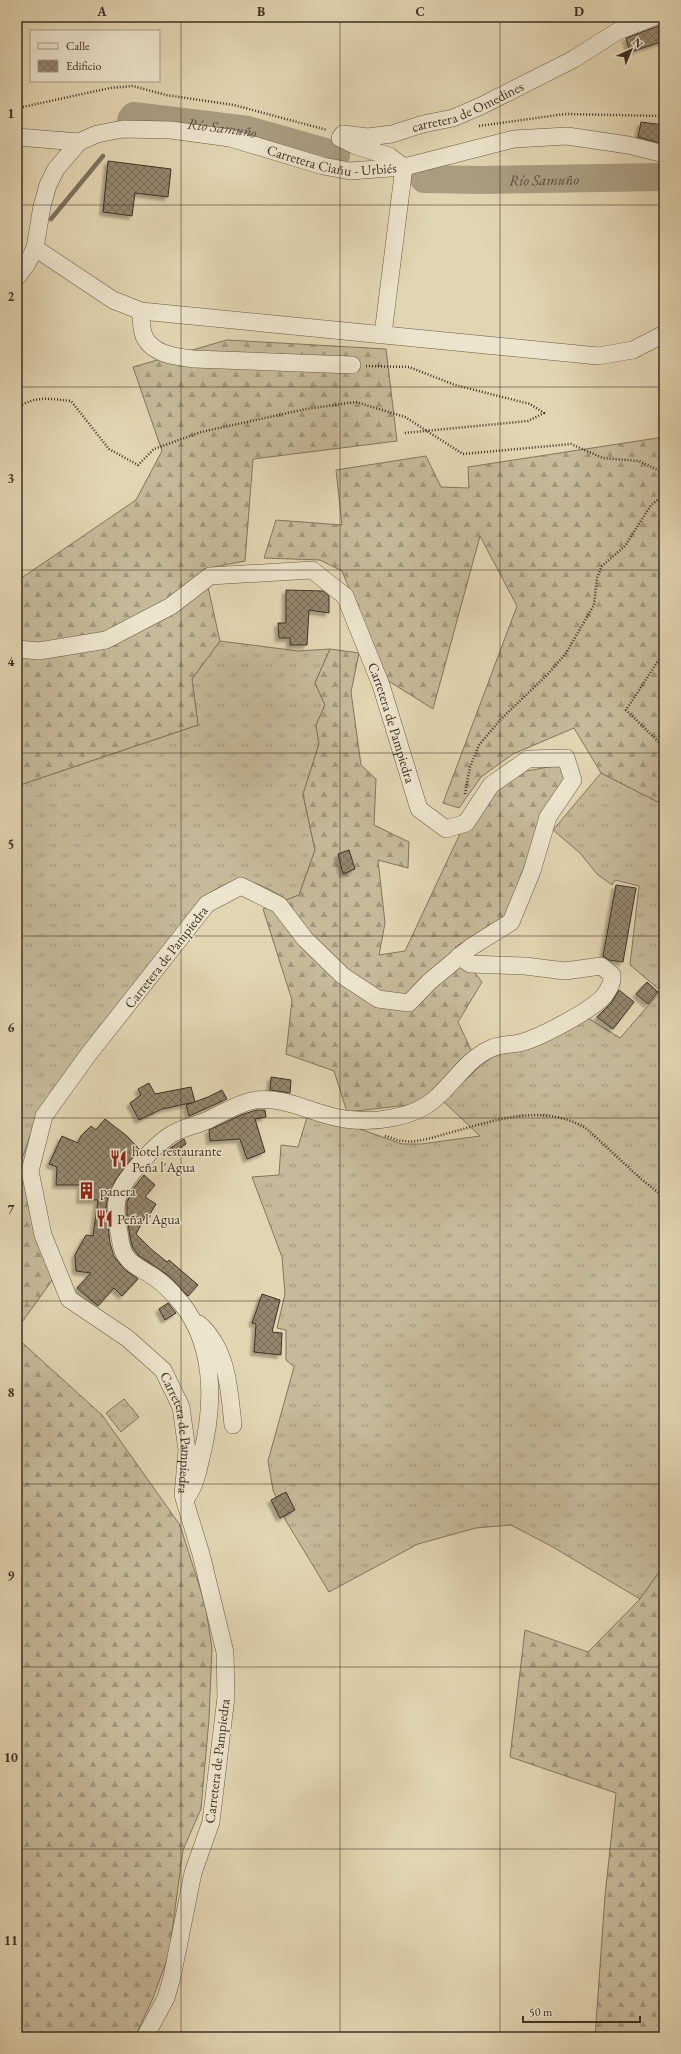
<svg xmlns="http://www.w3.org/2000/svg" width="681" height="2054" font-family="'EB Garamond',serif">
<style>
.grass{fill:url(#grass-tufts);stroke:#82755f}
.forest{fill:url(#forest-firs);stroke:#82755f}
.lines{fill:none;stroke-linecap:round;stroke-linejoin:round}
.stream{stroke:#7f725c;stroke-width:4.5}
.river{stroke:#aa9e82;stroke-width:28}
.building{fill:url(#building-cross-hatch);stroke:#3e3024;filter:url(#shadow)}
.minor-casing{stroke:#675a48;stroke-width:18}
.path{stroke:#3e3024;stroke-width:2.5;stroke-dasharray:1 2;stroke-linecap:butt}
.minor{stroke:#ece4cd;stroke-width:17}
.grid{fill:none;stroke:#3e3024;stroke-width:1;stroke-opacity:0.55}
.labels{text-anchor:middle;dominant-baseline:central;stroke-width:3;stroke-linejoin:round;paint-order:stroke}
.street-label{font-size:14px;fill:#3e3024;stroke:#ece4cd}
.poi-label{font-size:14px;fill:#3e3024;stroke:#ece4cd;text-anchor:start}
.water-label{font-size:15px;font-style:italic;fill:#594c3c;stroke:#ece4cd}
.neatline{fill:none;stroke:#3e3024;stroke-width:1.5}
.grid-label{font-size:13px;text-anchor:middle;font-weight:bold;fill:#3e3024}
</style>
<defs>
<pattern id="grass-tufts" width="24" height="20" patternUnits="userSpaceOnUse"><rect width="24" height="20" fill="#c6ba9a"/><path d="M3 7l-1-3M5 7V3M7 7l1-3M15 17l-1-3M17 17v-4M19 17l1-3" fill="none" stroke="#a2987d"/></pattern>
<pattern id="forest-firs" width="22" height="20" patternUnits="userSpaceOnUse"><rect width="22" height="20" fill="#c6ba9a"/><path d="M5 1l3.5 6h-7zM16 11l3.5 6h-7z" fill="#a2987d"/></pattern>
<pattern id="building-cross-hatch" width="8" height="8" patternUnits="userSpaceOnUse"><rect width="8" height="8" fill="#93866e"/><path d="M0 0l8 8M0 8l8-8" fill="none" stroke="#796e5a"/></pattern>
<filter id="shadow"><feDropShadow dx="-3.5" dy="3.5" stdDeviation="1" flood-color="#0004"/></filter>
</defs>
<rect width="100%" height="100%" fill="#e2d6b2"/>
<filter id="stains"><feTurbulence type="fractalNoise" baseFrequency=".005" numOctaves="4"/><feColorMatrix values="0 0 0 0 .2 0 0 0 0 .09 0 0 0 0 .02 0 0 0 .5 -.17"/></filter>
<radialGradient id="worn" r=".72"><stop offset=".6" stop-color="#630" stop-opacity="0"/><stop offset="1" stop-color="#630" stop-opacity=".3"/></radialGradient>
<g class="grass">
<path d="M220,641L298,651L330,649L315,683L325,705L316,725L319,744L303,795L315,850L299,895L287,900C250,876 234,873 198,902L38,1113L21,1162L17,1163V786L198,725L192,679Z"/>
<polygon points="601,773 664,805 664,1403 662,1406 664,1409 664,1565 640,1599 551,1546 511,1525 476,1528 418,1544 329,1592 286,1521 273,1490 268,1461 294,1367 286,1360 286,1330 277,1328 285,1294 282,1257 252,1177 279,1175 281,1145 298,1147 308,1114 346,1124 402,1144 421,1144 480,1136 443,1101 479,1067 500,1051 588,1018 620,1038 661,991 630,965 639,886 615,880 612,885 597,874 580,853 553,830"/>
<polygon points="124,1399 139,1417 121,1432 106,1413"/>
</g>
<g class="forest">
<polygon points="227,340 386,349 397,441 253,459 245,561 204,569 220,641 192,679 198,725 17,786 17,581 136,500 162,451 133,367"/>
<polygon points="664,437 664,805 601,773 574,728 513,754 481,777 459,808 443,803 517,606 480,536 433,709 387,680 342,571 320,560 264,558 276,520 342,525 336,470 426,456 441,487 469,488 468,467"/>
<polygon points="330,649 359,653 351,692 361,765 376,779 374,825 409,842 408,868 378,860 385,923 379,955 405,951 458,838 474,799 526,771 560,765 566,779 543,815 506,918 455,947 482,982 458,1022 479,1067 443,1101 347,1112 334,1071 286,1054 292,1000 263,909 299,895 315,850 303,794 319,744 316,725 325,705 315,683"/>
<polygon points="21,1162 37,1237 53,1279 17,1329 17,1163"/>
<polygon points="17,1338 102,1415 180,1525 205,1604 212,1648 209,1719 201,1809 183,1850 169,1954 153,1998 135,2037 17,2037"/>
<polygon points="664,1565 664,2037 595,2037 605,1896 616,1793 510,1757 525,1630 588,1652 640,1599"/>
</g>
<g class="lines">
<g class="stream">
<polyline points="51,219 103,156"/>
<polyline points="17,259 22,255"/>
</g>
<g class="river">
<path id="s1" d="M131,120L134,116L248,130L336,155"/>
<path id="s2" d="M424,179L481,180L664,177"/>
</g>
</g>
<g class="building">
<polygon points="661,25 664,41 630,52 626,38"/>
<polygon points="641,122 664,125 664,144 638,137"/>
<polygon points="108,161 171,169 168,197 135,193 132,216 103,212"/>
<polygon points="286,590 323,591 329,596 329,613 309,610 307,645 290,645 290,638 279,638 278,623 286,623"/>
<polygon points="349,850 355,869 343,874 338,854"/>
<polygon points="616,885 636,888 623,962 609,960 603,956"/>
<polygon points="647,982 658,992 648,1004 636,994"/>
<polygon points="619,990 634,1002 613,1029 597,1017 612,1002"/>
<polygon points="271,1077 291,1080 290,1093 270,1090"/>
<polygon points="149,1083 155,1094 191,1087 195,1102 162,1109 139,1120 130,1103 141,1095 138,1089"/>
<polygon points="222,1090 227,1099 189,1116 186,1105 208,1097"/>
<polygon points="256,1110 265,1110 266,1117 255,1119 265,1152 247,1159 240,1139 210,1141 209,1130 241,1115"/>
<polygon points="105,1119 127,1136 139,1149 116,1179 108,1197 106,1208 110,1243 114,1256 124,1269 138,1279 122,1296 114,1288 98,1306 77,1288 91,1273 76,1271 75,1255 86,1235 93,1236 98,1200 80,1200 81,1185 56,1185 57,1167 49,1164 62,1136 78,1143 81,1136 91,1126 96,1130"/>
<polygon points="184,1139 186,1144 172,1153 169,1149"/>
<polygon points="144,1175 155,1185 145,1197 156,1204 150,1214 147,1213 136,1234 151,1249 167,1262 169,1260 198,1285 188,1296 169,1276 138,1255 132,1246 127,1219 127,1202 133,1189"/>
<polygon points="262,1294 280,1300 272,1332 282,1333 281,1355 254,1352 256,1324 252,1323"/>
<polygon points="168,1303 176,1313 165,1320 159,1309"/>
<polygon points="286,1492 295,1510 280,1518 271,1500"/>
</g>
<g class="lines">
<defs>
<g id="minor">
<polyline points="17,137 79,142"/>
<path id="s3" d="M404,167L389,156L356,146L340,138L343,134L368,137L392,134L423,124L453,118L481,106L574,59L618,31L653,17"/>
<polyline points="35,248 113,300 141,311 598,356 633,350 664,334"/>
<path id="s4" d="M17,277L27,264L35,248L42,206L48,185L56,169L79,142L97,134L123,129L171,130L230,138L323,166L350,171L404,167L514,139L567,136L628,145L664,154"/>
<path d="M141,311C141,318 141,326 143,333C149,354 176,357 194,359L352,365"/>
<polyline points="383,334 404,167"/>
<path id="s5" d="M17,649L39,651L106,640L171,606L210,576L312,570L345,596L381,685L419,809L446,829L466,823L491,785L528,759L566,758L573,780L548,817L532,871L511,922L471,947L429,982L409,1003L378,999L343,976L305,939L279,905L241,886L207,904L88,1055L44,1116L30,1171L43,1235L69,1299L127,1338L163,1370L181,1407L187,1450L183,1495L201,1554L225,1652L226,1697L211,1822L193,1873L172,1977L166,1998L145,2037"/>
<path d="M199,1324C228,1350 229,1389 233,1425"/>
<path d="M187,1497C195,1485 198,1472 201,1458C215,1404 216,1339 175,1296C169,1289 161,1282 154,1277C144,1270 132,1266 125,1255C121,1248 120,1240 119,1232C117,1223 115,1210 117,1200C120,1182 154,1146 169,1136C180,1128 195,1126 208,1120C223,1113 238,1103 255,1100C287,1096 314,1115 345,1119C359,1121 377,1121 391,1118C408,1115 425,1109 437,1097C456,1080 468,1058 492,1048C501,1044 510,1045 519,1043C538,1039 592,1010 604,996C609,989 613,983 612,975L601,966L565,971L525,966L470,964L459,956"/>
</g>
</defs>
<use href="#minor" class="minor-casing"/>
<g class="path">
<polyline points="17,118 18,108 110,88 133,86 166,95 234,105 327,130"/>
<polyline points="479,126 565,114 664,116"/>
<polyline points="366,366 409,367 455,385 530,404 544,413 528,421 404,433"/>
<path d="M17,408C36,395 50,399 71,401L109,449L138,465L154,449L201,432L306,409L356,402L405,417L463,454L571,444L603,458L639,461L664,473"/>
<polyline points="664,652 626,710 664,747"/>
<polyline points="465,794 470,767 479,745 500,720 548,674 566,653 594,605 597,578 602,566 625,546 651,505 664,495"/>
<path d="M385,1136C391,1137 397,1141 403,1141C416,1143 431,1138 445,1134C490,1122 543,1101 587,1129L641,1179L664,1197"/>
</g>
<use href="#minor" class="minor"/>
</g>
<path class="grid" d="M181,17V2037M340,17V2037M500,17V2037M17,205H664M17,387H664M17,570H664M17,753H664M17,936H664M17,1118H664M17,1301H664M17,1484H664M17,1667H664M17,1849H664"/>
<defs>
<symbol id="restaurant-bare" viewBox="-9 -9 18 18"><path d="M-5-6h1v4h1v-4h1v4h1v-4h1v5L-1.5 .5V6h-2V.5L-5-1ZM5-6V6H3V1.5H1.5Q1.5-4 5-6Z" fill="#8f2418" stroke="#ece4cd" stroke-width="2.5" paint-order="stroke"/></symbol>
<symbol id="building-bare" viewBox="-9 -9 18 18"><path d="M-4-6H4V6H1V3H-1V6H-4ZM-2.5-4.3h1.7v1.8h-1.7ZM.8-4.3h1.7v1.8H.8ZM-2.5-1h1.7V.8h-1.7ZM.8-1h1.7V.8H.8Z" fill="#8f2418" stroke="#ece4cd" stroke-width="2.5" paint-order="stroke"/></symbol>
</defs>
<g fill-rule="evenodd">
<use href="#restaurant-bare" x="106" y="1146" width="25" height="25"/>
<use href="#building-bare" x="74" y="1178" width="25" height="25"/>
<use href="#restaurant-bare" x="92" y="1206" width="25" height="25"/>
</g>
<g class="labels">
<g class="street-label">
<text stroke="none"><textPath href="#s3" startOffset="206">carretera de Omedines</textPath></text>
<text stroke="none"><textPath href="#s4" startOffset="411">Carretera Ciañu - Urbiés</textPath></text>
<text stroke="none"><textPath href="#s5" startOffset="492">Carretera de Pampiedra</textPath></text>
<text transform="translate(166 957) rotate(-52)">Carretera de Pampiedra</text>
<text stroke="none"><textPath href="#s5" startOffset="1968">Carretera de Pampiedra</textPath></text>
<text transform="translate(217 1761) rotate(-83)">Carretera de Pampiedra</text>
</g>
<g class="poi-label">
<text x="132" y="1151">hotel restaurante<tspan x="132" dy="16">Peña l'Agua</tspan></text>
<text x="100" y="1191">panera</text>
<text x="117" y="1219">Peña l'Agua</text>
</g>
<g class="water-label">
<text stroke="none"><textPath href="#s1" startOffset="94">Río Samuño</textPath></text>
<text stroke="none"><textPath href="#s2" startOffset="120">Río Samuño</textPath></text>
</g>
</g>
<rect width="681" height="2054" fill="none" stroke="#e2d6b2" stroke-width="44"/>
<rect x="30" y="30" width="130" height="52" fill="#ece4cd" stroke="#a69c89"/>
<rect x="38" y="43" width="20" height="6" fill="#ece4cd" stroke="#a69c89"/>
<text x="66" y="50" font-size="12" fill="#3e3024">Calle</text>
<rect x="38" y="60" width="20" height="12" fill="url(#building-cross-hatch)" stroke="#a69c89"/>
<text x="66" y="70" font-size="12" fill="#3e3024">Edificio</text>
<g transform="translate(631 50) rotate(44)" stroke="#ece4cd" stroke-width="3" paint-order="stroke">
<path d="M0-3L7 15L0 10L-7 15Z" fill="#3e3024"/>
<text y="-6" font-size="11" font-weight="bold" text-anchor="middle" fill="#3e3024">N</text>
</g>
<path d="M523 2016v6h117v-6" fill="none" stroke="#3e3024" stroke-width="2"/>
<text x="529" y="2016" font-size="12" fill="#3e3024" stroke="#ece4cd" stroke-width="3" paint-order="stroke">50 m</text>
<rect x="22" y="22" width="637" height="2010" class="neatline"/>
<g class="grid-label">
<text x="102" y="16">A</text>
<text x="261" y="16">B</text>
<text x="420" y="16">C</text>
<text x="579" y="16">D</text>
<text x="11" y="118">1</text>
<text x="11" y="301">2</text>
<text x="11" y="483">3</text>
<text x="11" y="666">4</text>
<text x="11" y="849">5</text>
<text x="11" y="1032">6</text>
<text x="11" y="1214">7</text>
<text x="11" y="1397">8</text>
<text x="11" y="1580">9</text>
<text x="11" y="1762">10</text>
<text x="11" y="1945">11</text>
</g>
<rect width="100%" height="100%" filter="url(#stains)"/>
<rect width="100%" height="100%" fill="url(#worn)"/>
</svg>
